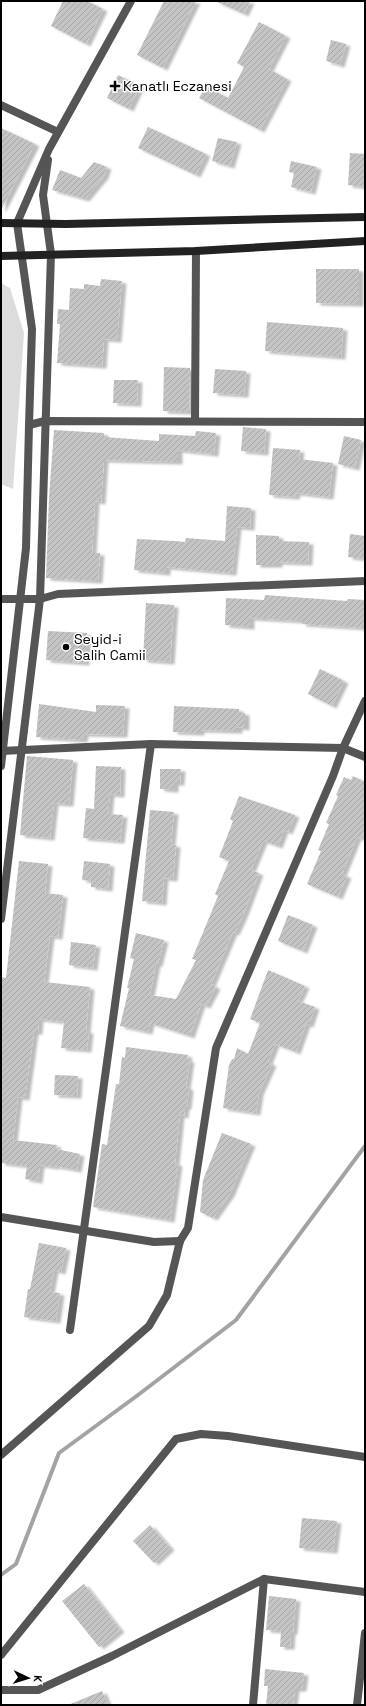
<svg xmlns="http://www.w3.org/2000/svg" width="366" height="1706" font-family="'Space Grotesk',sans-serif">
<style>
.green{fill:#dcdcdc}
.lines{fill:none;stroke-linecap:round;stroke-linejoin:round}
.stream{stroke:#a3a3a3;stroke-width:4}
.building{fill:url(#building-hatch);filter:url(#shadow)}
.service{stroke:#555;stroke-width:8}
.minor{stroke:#555;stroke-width:8}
.tertiary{stroke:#555;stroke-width:8}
.secondary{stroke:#222;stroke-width:8}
.poi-dot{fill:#000;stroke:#fff;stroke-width:1.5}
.labels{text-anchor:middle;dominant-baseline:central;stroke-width:3;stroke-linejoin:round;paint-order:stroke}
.poi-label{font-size:14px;fill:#000;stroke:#fff;text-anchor:start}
</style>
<defs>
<pattern id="building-hatch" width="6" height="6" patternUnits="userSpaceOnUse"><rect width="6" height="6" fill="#c4c4c4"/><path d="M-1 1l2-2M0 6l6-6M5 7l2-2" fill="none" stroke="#a7a7a7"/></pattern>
<filter id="shadow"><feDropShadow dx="4.5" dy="2.5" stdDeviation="1" flood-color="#0004"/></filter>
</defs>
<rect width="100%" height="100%" fill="#fff"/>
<polygon class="green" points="1,283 10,288 24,333 13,489 1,484"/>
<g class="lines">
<polyline class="stream" points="1,1575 16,1564 59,1453 138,1395 236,1320 365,1146"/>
</g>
<g class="building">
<polygon points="63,1 87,1 103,9 86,44 51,26"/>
<polygon points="164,1 196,1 163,68 137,55"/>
<polygon points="215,1 250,1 244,14"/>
<polygon points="259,22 286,36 269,69 287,79 260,130 199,98 206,86 228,98 244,67 237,63"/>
<polygon points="331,40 346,44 340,65 326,61"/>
<polygon points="118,75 140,86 129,109 107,98"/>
<polygon points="148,127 206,154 196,175 138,148"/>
<polygon points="1,128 35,144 1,210"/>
<polygon points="218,138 237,142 230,166 212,161"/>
<polygon points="350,153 365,154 365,187 348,185"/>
<polygon points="291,161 317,167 311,192 291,187 294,173 289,172"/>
<polygon points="94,162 107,167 104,176 85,199 52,190 60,170 81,178"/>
<polygon points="316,269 359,269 359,304 316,303"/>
<polygon points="101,279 122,281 117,340 104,339 102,366 57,363 60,324 57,324 58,309 69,310 70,288 84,289 84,284 100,286"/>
<polygon points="267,322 343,328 341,357 265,351"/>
<polygon points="164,367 190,368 189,412 163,411"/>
<polygon points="215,369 246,371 244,395 213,393"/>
<polygon points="114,380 138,380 137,404 113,403"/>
<polygon points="243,427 266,429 264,453 241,451"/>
<polygon points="54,430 104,433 104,437 159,441 159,434 195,436 196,431 216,433 214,454 178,450 178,462 104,460 101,502 95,501 92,553 100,553 98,581 46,578 49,497"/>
<polygon points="344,436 361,440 355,468 338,464"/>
<polygon points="273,448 300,450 299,459 333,463 329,497 296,493 295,497 269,495"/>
<polygon points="227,506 251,508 250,528 237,527 232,573 166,567 166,573 134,570 137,539 175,541 185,542 186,538 225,541"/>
<polygon points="350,534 365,536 365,559 348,557"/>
<polygon points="256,535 279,536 279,541 309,542 308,563 278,562 278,565 256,565"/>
<polygon points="265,595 347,601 348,599 365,600 365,628 302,624 302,621 250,618 250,627 225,625 226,598 264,600"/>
<polygon points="146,603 174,605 170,662 143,660"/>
<polygon points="48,631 87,633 85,663 46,660"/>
<polygon points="320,669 344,681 332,706 308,694"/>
<polygon points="39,704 96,712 96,705 125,706 123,735 84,734 83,740 36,737"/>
<polygon points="174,706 239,709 239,712 245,713 245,728 238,727 238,731 200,730 200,733 173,732"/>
<polygon points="27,756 73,760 69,804 54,803 50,838 20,835"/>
<polygon points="96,766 121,767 120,795 110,794 108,814 123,815 120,841 83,838 86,808 94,809"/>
<polygon points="160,769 181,769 180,783 174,783 174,790 160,789"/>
<polygon points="353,776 365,782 365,830 361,839 357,837 342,874 347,876 338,897 307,884 321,851 318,850 329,824 326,823 338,796 336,795 344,777 351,780"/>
<polygon points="239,796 295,815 288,832 284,830 278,846 263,841 251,870 259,873 244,913 235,933 233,932 211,984 216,987 206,1006 201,1004 190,1036 150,1023 148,1032 120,1026 129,988 127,988 134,959 130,958 136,933 164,940 158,964 156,964 150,995 176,999 196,960 192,959 218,896 215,894 229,861 219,857 233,821 230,819"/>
<polygon points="150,810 174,812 171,844 176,845 173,879 164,878 162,903 142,901"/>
<polygon points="19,861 48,864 45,893 63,895 58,937 50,936 44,982 90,987 86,1031 89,1031 87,1050 61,1048 64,1022 39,1019 38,1032 34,1032 25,1098 18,1097 13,1140 57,1145 56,1149 80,1154 77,1170 54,1166 54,1167 40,1165 38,1181 25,1179 27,1166 1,1163 1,977 6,978"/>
<polygon points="84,861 110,864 108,889 91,887 91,881 82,880"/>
<polygon points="288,915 313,925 303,951 278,941"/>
<polygon points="71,942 96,945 93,968 69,965"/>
<polygon points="268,970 305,986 298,1001 315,1007 309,1025 306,1024 296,1052 275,1044 268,1062 272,1064 259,1093 256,1113 223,1108 229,1065 232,1059 234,1059 237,1048 248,1054 260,1023 250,1019"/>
<polygon points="126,1047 188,1055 187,1060 190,1060 186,1087 189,1088 187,1107 185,1107 184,1116 180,1115 175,1163 178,1164 170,1220 93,1207 102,1144 107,1145 116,1084 119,1084 122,1057 125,1058"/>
<polygon points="55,1075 78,1076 77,1096 54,1095"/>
<polygon points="222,1133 251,1144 230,1194 213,1218 200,1212 203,1180"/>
<polygon points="39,1243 66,1248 61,1272 54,1270 50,1292 60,1293 56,1321 24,1317 28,1289 30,1289"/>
<polygon points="302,1518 337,1521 333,1551 299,1548"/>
<polygon points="150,1525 170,1548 154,1563 133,1541"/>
<polygon points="84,1584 120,1630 99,1647 62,1601"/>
<polygon points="269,1596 296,1599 293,1632 291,1632 290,1647 280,1647 281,1631 266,1630"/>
<polygon points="265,1669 304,1673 302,1689 295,1689 293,1705 266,1705 268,1686 264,1686"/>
<polygon points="102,1691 108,1705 68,1705"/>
</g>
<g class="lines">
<polyline class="service" points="343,748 365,757"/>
<g class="minor">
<polyline points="1,105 58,132"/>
<polyline points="195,421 196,251"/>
<polyline points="29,425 45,421 365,422"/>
<polyline points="1,599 40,599 58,594 365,581"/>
<polyline points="1,751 151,744 343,748"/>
<polyline points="1,1217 154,1242 180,1241"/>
<polyline points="70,1330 151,744"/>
<polyline points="1,1455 149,1326 167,1295 180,1241 188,1228 216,1048 333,776 343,748 365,701"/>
<polyline points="264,1579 365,1592"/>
<polyline points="1,1655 176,1439 201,1434 228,1436 365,1457"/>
<polyline points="1,1690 38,1690 112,1656 264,1579 253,1705"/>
<polyline points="357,1705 365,1633"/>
</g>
<g class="tertiary">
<polyline points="1,766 26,548 29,425 32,329 17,223 49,149 131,1"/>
<polyline points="1,919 40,599 51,254 43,195 48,160"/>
</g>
<g class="secondary">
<polyline points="1,223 66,224 365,217"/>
<polyline points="1,256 196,251 365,241"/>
</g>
</g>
<g class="poi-dot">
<path d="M113 80h4v4h4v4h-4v4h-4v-4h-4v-4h4z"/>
<circle cx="66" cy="647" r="4"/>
</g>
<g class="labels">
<g class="poi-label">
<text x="123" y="86">Kanatlı Eczanesi</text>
<text x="74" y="639">Seyid-i<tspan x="74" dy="16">Salih Camii</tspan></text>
</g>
</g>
<rect width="366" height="1706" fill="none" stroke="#000000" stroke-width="4"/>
<g transform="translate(28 1678) rotate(94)" stroke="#ffffff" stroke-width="3" paint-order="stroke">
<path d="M0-3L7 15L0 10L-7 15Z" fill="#000000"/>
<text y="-6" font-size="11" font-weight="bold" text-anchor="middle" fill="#000000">K</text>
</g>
</svg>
